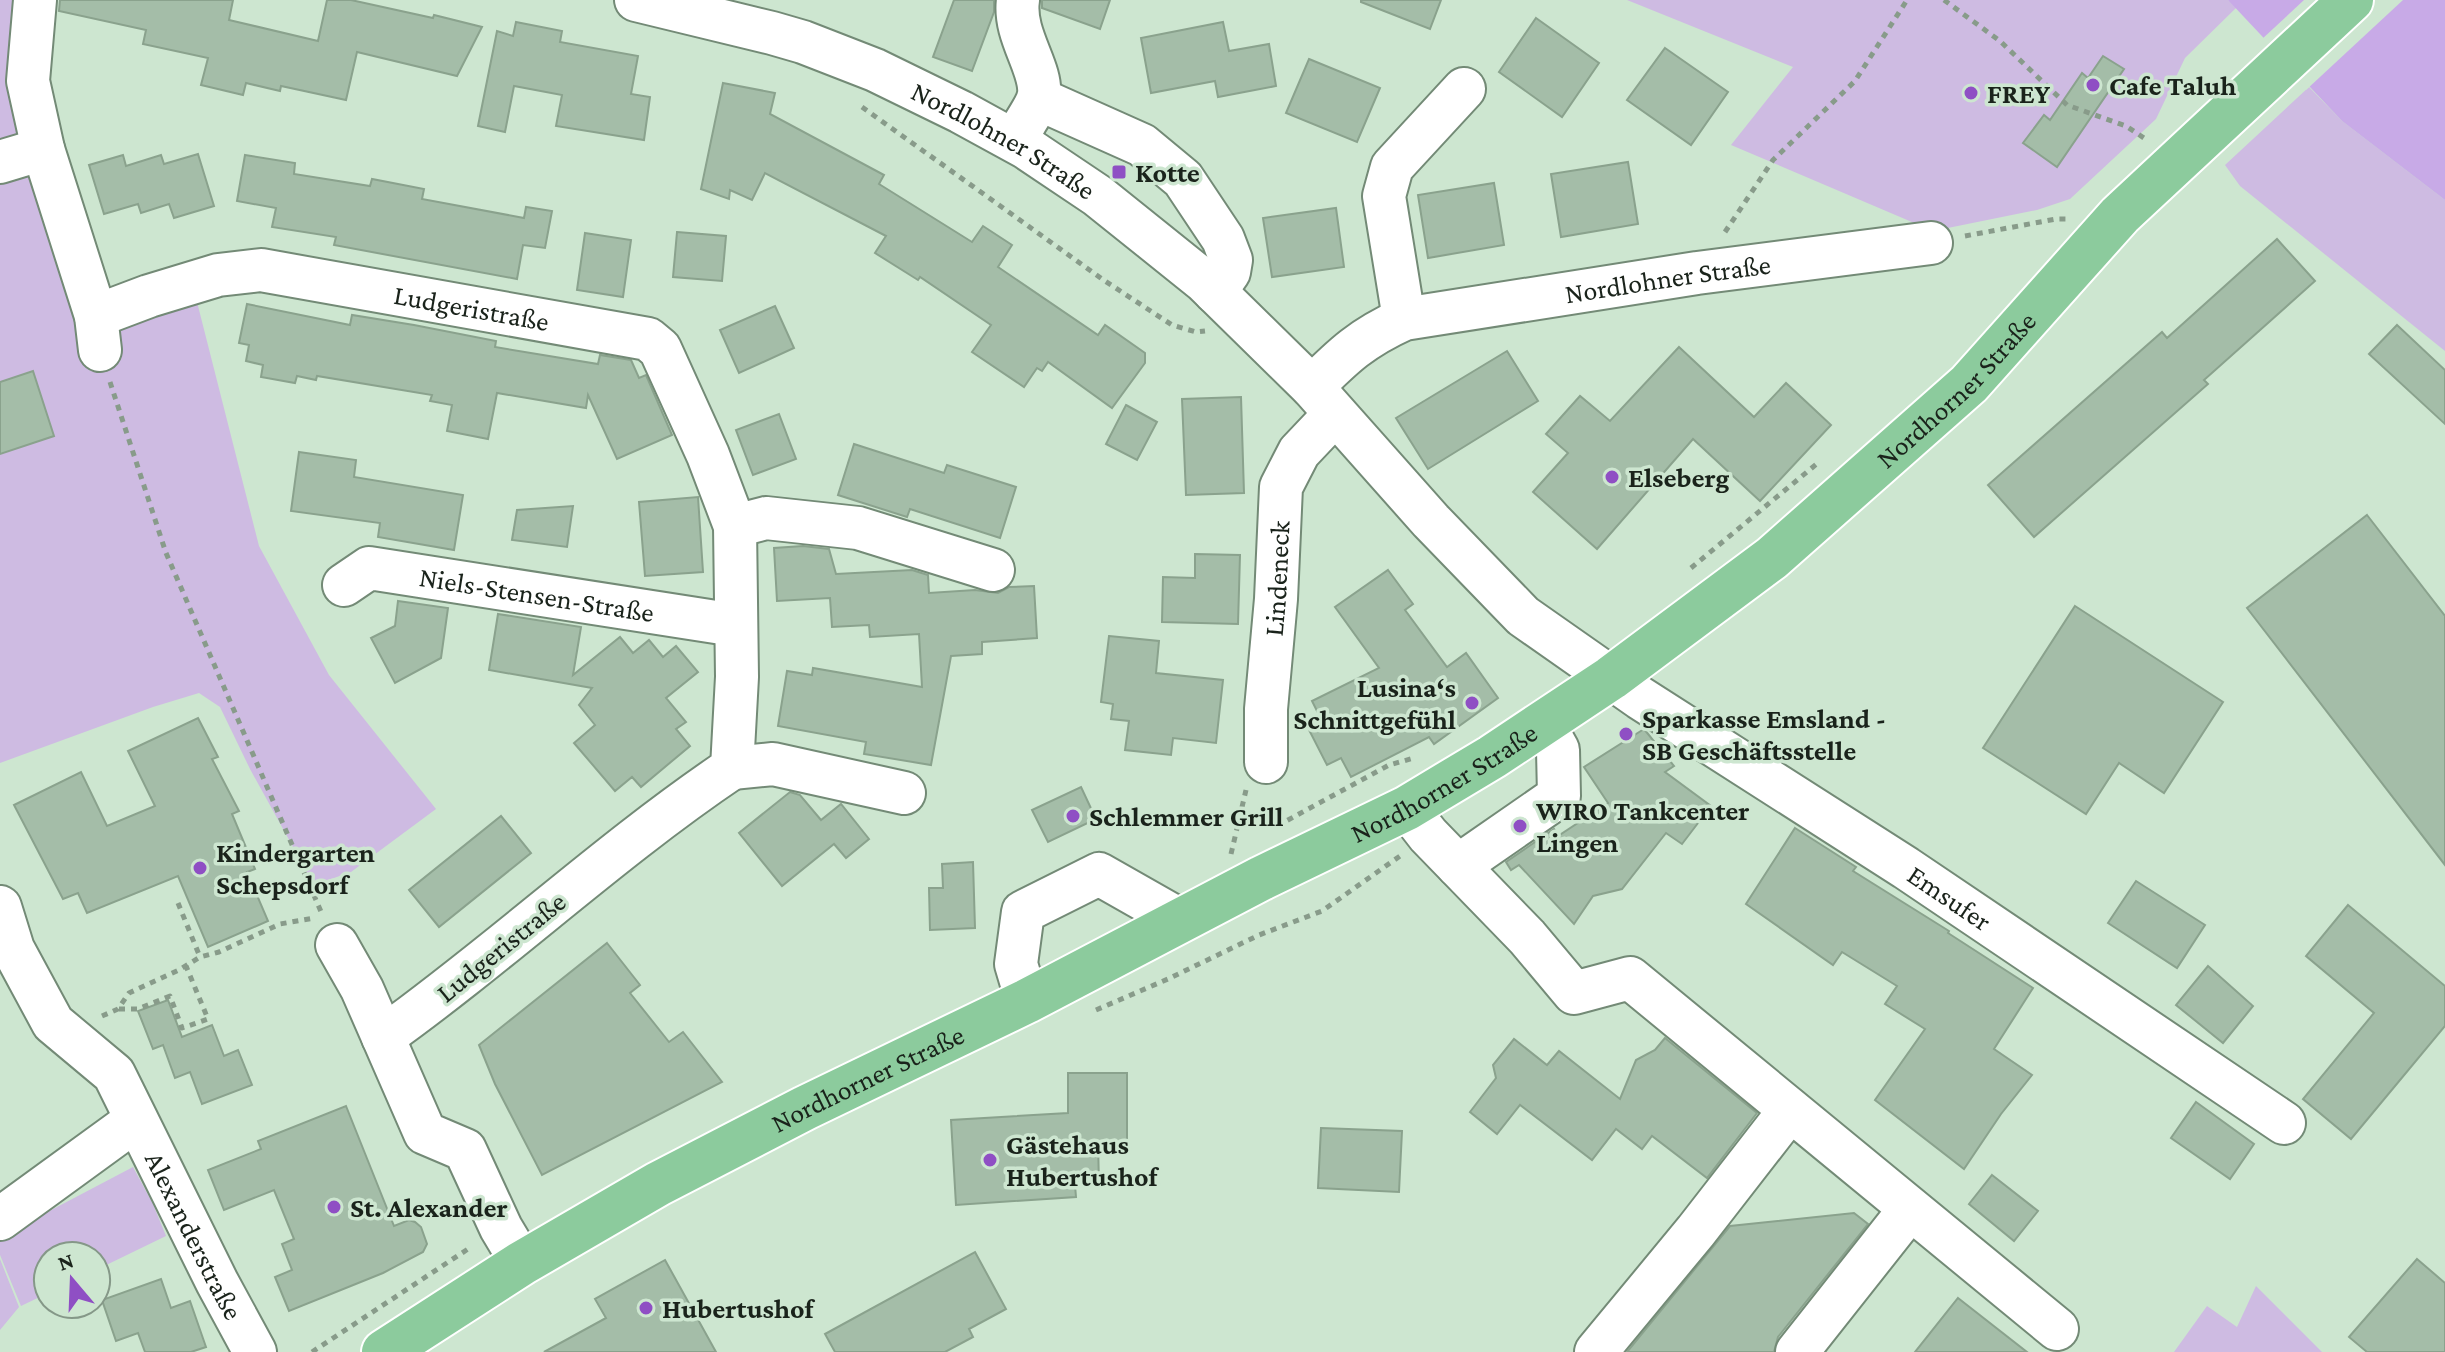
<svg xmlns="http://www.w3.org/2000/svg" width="2445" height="1352" font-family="'Crimson Pro',serif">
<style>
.green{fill:#cebbe2}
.water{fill:#c8aae7}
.pier{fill:#cde6d0}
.building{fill:#a4bda8;stroke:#8aa28d;stroke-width:2}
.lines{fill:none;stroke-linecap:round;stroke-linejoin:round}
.minor-casing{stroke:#738a76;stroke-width:46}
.major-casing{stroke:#fff;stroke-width:48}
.path{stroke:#889b8a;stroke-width:5;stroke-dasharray:6 6;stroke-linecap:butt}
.minor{stroke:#fff;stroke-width:42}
.major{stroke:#8ccb9d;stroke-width:44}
.poi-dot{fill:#8f4fc4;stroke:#cde6d0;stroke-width:3}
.labels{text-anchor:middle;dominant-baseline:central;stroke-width:7;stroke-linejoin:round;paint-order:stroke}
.poi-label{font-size:28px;font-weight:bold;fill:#1a231b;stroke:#cde6d0;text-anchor:start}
.street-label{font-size:28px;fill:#1a231b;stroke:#cde6d0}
</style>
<rect width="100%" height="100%" fill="#cde6d0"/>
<g class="green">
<polygon points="0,0 38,0 38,67 111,322 196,298 259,546 329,675 436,809 351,872 314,885 250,769 220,707 199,693 153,707 0,763"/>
<polygon points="1627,0 2228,0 2237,7 2185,58 2156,119 2070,199 2037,210 1933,231 1731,145 1793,67"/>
<polygon points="2309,87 2342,121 2445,200 2445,351 2240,186 2225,165"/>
<polygon points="133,1167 153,1204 166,1236 96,1270 96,1256 48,1256 48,1293 21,1306 0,1255 0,1237"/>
<polygon points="0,1259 19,1307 0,1330"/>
<polygon points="2256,1286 2322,1352 2174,1352 2207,1306 2237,1327"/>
</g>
<polygon class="water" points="2228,0 2445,0 2445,200 2342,121"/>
<polygon class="pier" points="2304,0 2403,0 2306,90 2261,40"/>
<g class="building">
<polygon points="60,0 233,0 229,20 318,41 327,0 351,0 433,18 434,15 482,27 457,76 357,52 346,100 281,86 280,91 246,83 243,95 201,85 208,58 143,44 146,30 59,11"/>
<polygon points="954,0 994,0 994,12 972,71 933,57"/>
<polygon points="1042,0 1110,0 1100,29 1042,8"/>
<polygon points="1361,0 1441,0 1430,29 1361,2"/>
<polygon points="1536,18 1599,63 1562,117 1499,72"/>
<polygon points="516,22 562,31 560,42 638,56 631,94 650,97 644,140 556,126 562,95 514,86 505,132 478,126 497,31 513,36"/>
<polygon points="1223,22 1229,51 1269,44 1276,86 1218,97 1215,81 1151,93 1141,38"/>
<polygon points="1665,48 1728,92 1691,145 1627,100"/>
<polygon points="2103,56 2124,69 2057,167 2023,143 2044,115 2050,120 2082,73 2088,78"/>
<polygon points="1309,59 1380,88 1357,142 1286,113"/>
<polygon points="723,83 775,93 770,114 884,175 879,184 972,242 983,226 1012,245 998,267 1098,335 1105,325 1145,353 1145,363 1112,408 1048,362 1042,371 1037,368 1024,387 972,352 991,325 920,277 918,280 875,253 886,236 765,173 752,200 730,190 729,199 701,189"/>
<polygon points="198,154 214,206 174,218 169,204 141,213 138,204 104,214 89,165 123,155 126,166 161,155 164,164"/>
<polygon points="245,155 295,163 294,174 370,186 372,179 424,189 422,199 524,218 526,207 552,211 545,248 523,245 517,279 334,245 336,237 272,227 276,208 237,201"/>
<polygon points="1628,162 1638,224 1561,237 1551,174"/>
<polygon points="1494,183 1504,245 1428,258 1418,195"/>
<polygon points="1336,208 1344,267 1272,277 1263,218"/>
<polygon points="677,232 726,236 722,281 673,277"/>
<polygon points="585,233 631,240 623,297 577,290"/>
<polygon points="2277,239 2315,281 2204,380 2208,384 2034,537 1988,485 2162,332 2167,338"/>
<polygon points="247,304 350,325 352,315 414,325 496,341 495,347 598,364 600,355 631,360 639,378 646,375 672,435 617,459 588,395 586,408 497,393 488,439 447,431 452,405 430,401 432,395 317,376 316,380 297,376 295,383 261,377 263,365 246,361 249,345 239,343"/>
<polygon points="775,306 794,348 739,373 720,330"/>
<polygon points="2397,325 2445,370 2445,424 2369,354"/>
<polygon points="1679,347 1754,417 1786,383 1831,425 1760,501 1693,439 1597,549 1533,492 1568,453 1546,434 1580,396 1610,421"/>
<polygon points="1507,351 1538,401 1428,469 1396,418"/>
<polygon points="33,371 54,436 0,454 0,382"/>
<polygon points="1241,397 1244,493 1186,495 1182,399"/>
<polygon points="1126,405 1157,422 1137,460 1106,444"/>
<polygon points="779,414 796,459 753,475 736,430"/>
<polygon points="854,444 944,473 947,465 1016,487 1000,538 910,509 907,517 838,495"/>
<polygon points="299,452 356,460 354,477 463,495 454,550 378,537 380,523 291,511"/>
<polygon points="698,497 703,572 645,576 639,502"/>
<polygon points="573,506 567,547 512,540 517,510"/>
<polygon points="2367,515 2445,616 2445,865 2247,608"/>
<polygon points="803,546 829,549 836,574 912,570 928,575 929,593 975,590 998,593 1009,587 1034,586 1037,638 982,642 982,654 951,656 931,765 864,754 866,742 778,726 787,671 812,675 813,668 922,687 919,634 870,637 869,625 832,627 830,598 777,601 774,548"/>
<polygon points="1195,554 1240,555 1238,624 1162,622 1163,577 1195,578"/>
<polygon points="1388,570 1413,604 1405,610 1447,667 1466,653 1498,698 1434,744 1429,737 1351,777 1341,758 1327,765 1307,726 1321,719 1312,701 1379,668 1335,607"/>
<polygon points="398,601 448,608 441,658 395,683 371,638 395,626"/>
<polygon points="2075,606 2223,702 2164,793 2119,763 2086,814 1983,748"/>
<polygon points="498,614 581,627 573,675 620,637 633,653 649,640 663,657 676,646 698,672 666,698 686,722 676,729 690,746 641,787 632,777 615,791 574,743 595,725 579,705 592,688 489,670"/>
<polygon points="1109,636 1159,641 1156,673 1223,680 1216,743 1173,738 1171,755 1125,750 1129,721 1111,719 1113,704 1101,702"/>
<polygon points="198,718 218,757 212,759 239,811 232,814 255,869 247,872 268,921 208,947 178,876 87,913 78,893 63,899 14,805 81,772 107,826 155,806 128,751"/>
<polygon points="1644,729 1674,766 1665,772 1711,806 1682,844 1666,833 1622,889 1593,896 1574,924 1519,865 1511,870 1506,862 1554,829 1558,836 1608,803 1584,767"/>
<polygon points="1081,787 1096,819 1048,842 1032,810"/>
<polygon points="790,792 800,795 821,820 841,804 869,839 846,858 834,844 782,886 739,833"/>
<polygon points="501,816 531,853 439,927 409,890"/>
<polygon points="1795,828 1856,867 1853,871 1949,931 1948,933 2033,988 1994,1049 2032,1075 2001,1114 1964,1169 1875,1100 1925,1029 1885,1004 1897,986 1842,952 1833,965 1746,904"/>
<polygon points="973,862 975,928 930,930 929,888 943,888 942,864"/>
<polygon points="2136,881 2205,925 2177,968 2108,923"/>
<polygon points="2348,905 2445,986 2445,1026 2351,1139 2303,1099 2374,1013 2306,956"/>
<polygon points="607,943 640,985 630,993 669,1042 683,1032 722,1082 542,1175 495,1084 479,1045"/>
<polygon points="2208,966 2253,1006 2223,1043 2176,1005"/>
<polygon points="168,1000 182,1037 212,1025 224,1056 238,1050 252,1085 202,1104 190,1072 175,1078 163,1045 153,1049 138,1011"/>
<polygon points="1665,1038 1757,1113 1707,1178 1652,1136 1642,1149 1616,1129 1592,1160 1520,1105 1497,1134 1470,1112 1496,1078 1493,1065 1514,1039 1547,1065 1559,1051 1620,1099 1636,1060 1655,1050"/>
<polygon points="1068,1073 1127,1073 1127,1141 1098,1141 1099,1185 1075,1185 1076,1197 956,1205 951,1120 1068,1113"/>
<polygon points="2196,1102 2254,1144 2230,1179 2171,1138"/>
<polygon points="346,1106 394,1226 409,1220 415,1222 421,1227 427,1244 423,1252 383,1273 289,1311 275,1277 292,1270 282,1244 294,1239 274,1190 224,1210 208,1170 261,1149 258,1141"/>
<polygon points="1321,1128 1402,1131 1399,1192 1318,1188"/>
<polygon points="1992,1175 2038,1211 2014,1241 1969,1204"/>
<polygon points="1854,1213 1868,1224 1778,1337 1774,1352 1627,1352 1730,1226"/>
<polygon points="975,1252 1006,1309 969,1329 973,1337 945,1352 835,1352 825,1334"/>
<polygon points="2417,1259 2445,1283 2445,1352 2367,1352 2349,1337"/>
<polygon points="665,1260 716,1352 544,1352 606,1318 595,1299"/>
<polygon points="161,1279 171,1308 190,1301 206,1347 191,1352 145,1352 138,1333 116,1341 102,1300"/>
<polygon points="1958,1298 2027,1352 1915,1352"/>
</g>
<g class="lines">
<defs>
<g id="minor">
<polyline points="35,0 28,81 43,149 96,316 100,350"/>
<path id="s1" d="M636,0L772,33L803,42L875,70L961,112L1025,147L1098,196L1204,281L1312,387L1431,521L1523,616L1640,698L1906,868L2284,1123"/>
<path d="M1018,0C1013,35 1042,68 1039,94C1038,104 1030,114 1025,123"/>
<polyline points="1039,99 1142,145 1183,179 1223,239 1231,260 1229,272 1215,292"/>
<polyline points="0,162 43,149"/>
<path id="s2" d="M96,316L149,296L218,275L261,270L648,339L660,349L708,455L735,526L737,677L732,768C610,850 502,952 383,1037"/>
<polyline points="1404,319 1384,196 1392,167 1464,89"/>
<path id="s3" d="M1312,387C1344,355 1362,338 1404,319L1697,273L1931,243"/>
<polyline points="735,526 766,518 858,528 993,570"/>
<path id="s4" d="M344,585L369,568L735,625"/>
<path id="s5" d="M1266,762V709L1276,599L1281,487L1299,452L1335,414"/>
<polyline points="732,768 773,764 904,793"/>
<polyline points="1407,808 1428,835 1527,937 1574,993 1630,978 2057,1329"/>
<polyline points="1458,866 1559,796 1558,750 1543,723"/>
<path id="s6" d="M0,907L13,949L53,1023L114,1074L217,1282L255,1352"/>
<polyline points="337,945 362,989 425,1133 465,1150 501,1228 522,1263"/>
<polyline points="1027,1001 1016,964 1023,912 1099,874 1180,920"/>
<polyline points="0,1219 136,1120"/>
<polyline points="1596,1352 1696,1231 1790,1110"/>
<polyline points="1797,1352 1910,1209"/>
</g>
<g id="major">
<path id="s7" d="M384,1352L522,1263L658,1184L805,1108L1027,1001L1262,878L1407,808L1492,757L1611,678L1772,558L1969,384L2120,215L2351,0"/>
</g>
</defs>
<use href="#minor" class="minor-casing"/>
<use href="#major" class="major-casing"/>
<g class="path">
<polyline points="1944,0 2000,41 2067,105 2126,126 2147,140"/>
<polyline points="862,107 1105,281 1172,325 1196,332 1205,331"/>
<polyline points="1725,232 1773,160 1855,81 1907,0"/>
<polyline points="1965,236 2056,219 2066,219"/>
<polyline points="110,382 166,553 322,914"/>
<polyline points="1691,568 1819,462"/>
<polyline points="1277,826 1389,765 1414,758"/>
<polyline points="1231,854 1246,790"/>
<polyline points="178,903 200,957"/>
<polyline points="119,1009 138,1009 170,996 182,1028 208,1019 186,966"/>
<polyline points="1096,1010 1168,979 1259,935 1322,911 1400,856"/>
<polyline points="102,1016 118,1009 129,993 179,970 200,957 219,952 280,924 314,918"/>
<polyline points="312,1352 471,1247"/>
</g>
<use href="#minor" class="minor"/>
<use href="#major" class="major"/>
</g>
<g class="poi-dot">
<circle cx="2093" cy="85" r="8"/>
<circle cx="1971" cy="93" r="8"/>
<rect x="1111" y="164" width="16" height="16" rx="4"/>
<circle cx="1612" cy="477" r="8"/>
<circle cx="1472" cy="703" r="8"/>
<circle cx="1626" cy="734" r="8"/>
<circle cx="1073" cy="816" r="8"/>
<circle cx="1520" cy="826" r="8"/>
<circle cx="200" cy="868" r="8"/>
<circle cx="990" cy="1160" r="8"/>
<circle cx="334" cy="1207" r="8"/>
<circle cx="646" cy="1308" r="8"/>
</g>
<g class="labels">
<g class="poi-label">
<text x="2109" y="85">Cafe Taluh</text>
<text x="1987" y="93">FREY</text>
<text x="1135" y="172">Kotte</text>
<text x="1628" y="477">Elseberg</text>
<text x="1456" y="687" text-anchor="end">Lusina‘s<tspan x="1456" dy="32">Schnittgefühl</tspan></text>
<text x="1642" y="718">Sparkasse Emsland -<tspan x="1642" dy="32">SB Geschäftsstelle</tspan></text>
<text x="1536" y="810">WIRO Tankcenter<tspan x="1536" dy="32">Lingen</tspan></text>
<text x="1089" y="816">Schlemmer Grill</text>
<text x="216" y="852">Kindergarten<tspan x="216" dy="32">Schepsdorf</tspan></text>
<text x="1006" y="1144">Gästehaus<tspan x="1006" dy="32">Hubertushof</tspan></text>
<text x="350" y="1207">St. Alexander</text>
<text x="662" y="1308">Hubertushof</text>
</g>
<g class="street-label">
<text stroke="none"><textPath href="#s1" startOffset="396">Nordlohner Straße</textPath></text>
<text stroke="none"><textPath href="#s3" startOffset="382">Nordlohner Straße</textPath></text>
<text stroke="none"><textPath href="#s2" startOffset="386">Ludgeristraße</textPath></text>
<text stroke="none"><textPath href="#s7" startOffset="1852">Nordhorner Straße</textPath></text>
<text stroke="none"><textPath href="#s5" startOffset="184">Lindeneck</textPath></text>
<text stroke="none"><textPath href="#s4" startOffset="200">Niels-Stensen-Straße</textPath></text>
<text stroke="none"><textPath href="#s7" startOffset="1204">Nordhorner Straße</textPath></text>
<text stroke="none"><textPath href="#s1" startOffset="1616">Emsufer</textPath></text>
<text transform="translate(501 947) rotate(-39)">Ludgeristraße</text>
<text stroke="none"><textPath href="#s7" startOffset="556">Nordhorner Straße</textPath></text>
<text stroke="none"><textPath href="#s6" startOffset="388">Alexanderstraße</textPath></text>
</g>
</g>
<g transform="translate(72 1280) rotate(341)"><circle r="38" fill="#cde6d0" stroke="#859888" stroke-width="2"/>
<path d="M0-6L14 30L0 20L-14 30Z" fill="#8f4fc4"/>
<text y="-12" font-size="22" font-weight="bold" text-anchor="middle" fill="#1a231b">N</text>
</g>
</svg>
